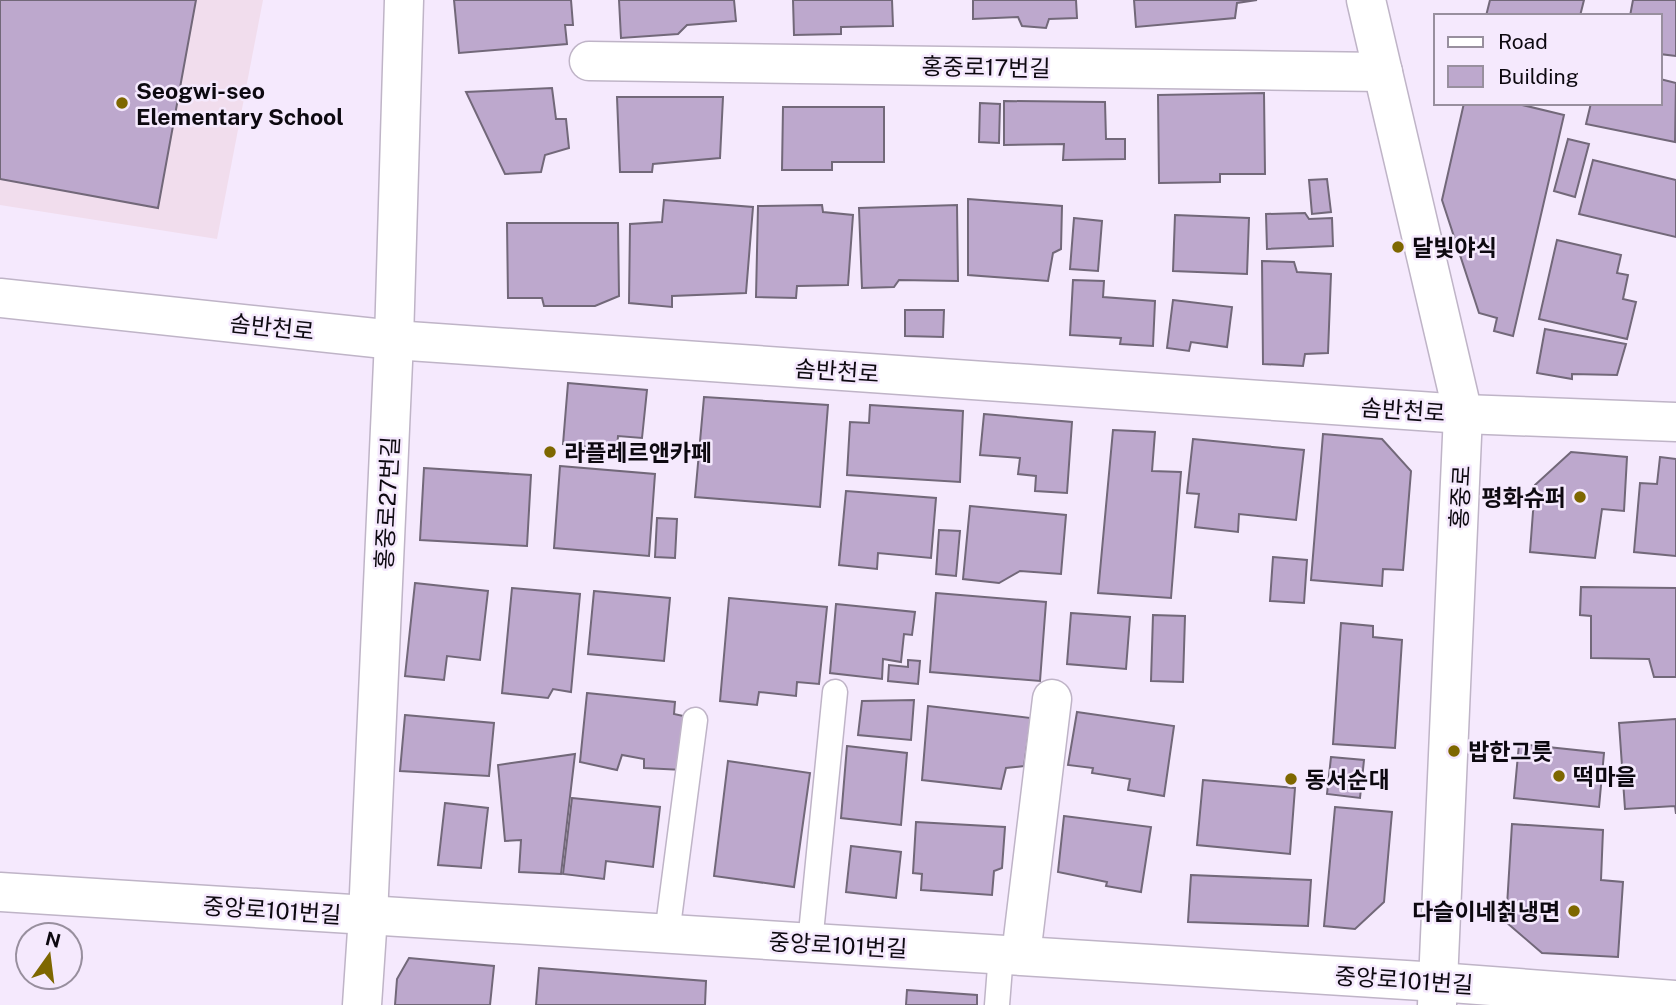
<svg xmlns="http://www.w3.org/2000/svg" width="1676" height="1005" font-family="'Public Sans','Noto Sans KR',sans-serif">
<style>
.education{fill:#f1dded}
.building{fill:#bda8cd;stroke:#726879;stroke-width:2}
.lines{fill:none;stroke-linecap:round;stroke-linejoin:round}
.lane-casing{stroke:#bfb4c7;stroke-width:27}
.street-casing{stroke:#bfb4c7;stroke-width:41}
.secondary-casing{stroke:#bfb4c7;stroke-width:41}
.lane{stroke:#fff;stroke-width:24}
.street{stroke:#fff;stroke-width:38}
.secondary{stroke:#fff;stroke-width:38}
.poi-dot{fill:#7e6700;stroke:#f5e9fd;stroke-width:2.5}
.labels{text-anchor:middle;dominant-baseline:central;stroke-width:5;stroke-linejoin:round;paint-order:stroke}
.street-label{font-size:23px;fill:#0d0910;stroke:#f5e9fd}
.poi-label{font-size:23px;font-weight:bold;fill:#0d0910;stroke:#f5e9fd;text-anchor:start}
</style>
<rect width="100%" height="100%" fill="#f5e9fd"/>
<polygon class="education" points="0,0 263,0 217,239 0,205"/>
<g class="building">
<polygon points="0,0 196,0 158,208 0,179"/>
<polygon points="454,0 571,0 573,25 565,25 567,44 459,53"/>
<polygon points="619,0 734,0 736,21 687,25 678,34 621,38"/>
<polygon points="793,0 892,0 893,26 841,27 841,34 794,35"/>
<polygon points="973,0 1076,0 1077,18 1049,19 1046,28 1022,26 1018,17 973,19"/>
<polygon points="1134,0 1257,0 1237,3 1235,18 1136,27"/>
<polygon points="1490,0 1584,0 1580,16 1486,16"/>
<polygon points="1633,0 1676,0 1676,56 1660,54 1660,16 1630,16"/>
<polygon points="1660,79 1676,83 1675,142 1586,124 1591,103 1660,103"/>
<polygon points="552,88 556,119 566,119 569,148 545,155 541,172 505,174 466,92"/>
<polygon points="1264,93 1265,174 1220,174 1220,182 1159,183 1158,95"/>
<polygon points="617,97 723,97 720,158 653,164 652,172 620,172"/>
<polygon points="1004,101 1105,102 1106,139 1125,139 1125,159 1063,160 1064,144 1004,145"/>
<polygon points="980,103 1000,104 999,143 979,142"/>
<polygon points="1464,103 1514,103 1564,115 1513,336 1494,331 1497,318 1479,313 1442,200"/>
<polygon points="783,107 884,107 884,162 832,162 832,170 782,170"/>
<polygon points="1568,139 1589,144 1575,197 1554,191"/>
<polygon points="1593,160 1676,180 1676,237 1579,214"/>
<polygon points="1327,179 1331,212 1312,214 1309,180"/>
<polygon points="968,199 1062,206 1061,249 1053,253 1048,281 968,275"/>
<polygon points="664,200 753,207 746,293 672,296 672,307 629,303 630,224 662,222"/>
<polygon points="822,205 823,212 853,215 848,285 797,286 796,298 756,297 758,206"/>
<polygon points="957,205 958,281 899,280 894,287 862,288 859,208"/>
<polygon points="1305,213 1309,219 1332,218 1333,246 1267,249 1266,214"/>
<polygon points="1175,215 1249,218 1247,274 1173,271"/>
<polygon points="1074,218 1102,221 1098,271 1070,269"/>
<polygon points="507,223 618,223 619,296 595,306 544,306 542,298 508,298"/>
<polygon points="1557,240 1621,255 1617,273 1628,275 1623,299 1636,302 1627,339 1539,319"/>
<polygon points="1262,261 1294,262 1297,272 1331,274 1328,353 1305,354 1303,366 1263,364"/>
<polygon points="1073,280 1104,281 1103,297 1155,301 1153,346 1120,344 1121,338 1070,335"/>
<polygon points="1173,300 1232,307 1227,347 1191,342 1189,351 1167,348"/>
<polygon points="905,310 944,310 943,337 905,336"/>
<polygon points="1545,329 1626,344 1617,375 1572,374 1572,379 1537,373"/>
<polygon points="568,383 647,390 642,438 618,436 617,449 563,444"/>
<polygon points="704,397 828,405 820,507 695,497"/>
<polygon points="870,405 963,411 960,482 847,475 850,422 869,423"/>
<polygon points="984,414 1072,422 1067,493 1035,491 1036,476 1018,474 1020,458 980,455"/>
<polygon points="1113,430 1155,432 1152,471 1181,472 1171,598 1098,593"/>
<polygon points="1323,434 1382,439 1411,471 1403,570 1383,569 1382,586 1311,580"/>
<polygon points="1193,439 1304,450 1296,520 1239,514 1238,532 1195,527 1199,494 1187,493"/>
<polygon points="1571,452 1627,457 1624,511 1602,509 1595,558 1530,552 1535,485"/>
<polygon points="1660,457 1676,459 1676,556 1634,552 1640,483 1657,484"/>
<polygon points="560,466 655,474 649,556 554,548"/>
<polygon points="424,468 531,475 527,546 420,540"/>
<polygon points="846,491 936,498 931,558 878,553 877,569 839,565"/>
<polygon points="970,506 1066,515 1061,574 1020,571 999,583 963,579"/>
<polygon points="657,518 677,519 675,558 655,557"/>
<polygon points="939,530 960,531 956,576 936,574"/>
<polygon points="1273,557 1307,560 1304,603 1270,601"/>
<polygon points="415,583 488,591 480,660 447,656 444,680 405,676"/>
<polygon points="1581,587 1676,588 1676,677 1654,677 1649,659 1591,658 1591,616 1580,615"/>
<polygon points="512,588 580,594 571,692 553,689 548,698 502,693"/>
<polygon points="594,591 670,598 664,661 588,654"/>
<polygon points="936,593 1046,602 1040,681 930,672"/>
<polygon points="729,598 827,607 819,684 797,682 796,696 759,692 757,705 720,701"/>
<polygon points="836,604 915,612 912,635 904,634 901,662 883,659 882,679 830,673"/>
<polygon points="1071,613 1130,617 1126,669 1067,664"/>
<polygon points="1153,615 1185,616 1183,682 1151,681"/>
<polygon points="1341,623 1373,626 1373,637 1402,640 1395,748 1333,744"/>
<polygon points="908,660 920,661 918,684 888,681 889,665 908,667"/>
<polygon points="587,693 675,702 674,714 688,717 683,770 644,768 644,759 622,755 617,770 580,762"/>
<polygon points="914,700 911,740 858,735 862,701"/>
<polygon points="928,706 1031,718 1024,766 1006,768 1001,789 922,780"/>
<polygon points="1077,712 1174,726 1164,796 1128,790 1130,779 1092,773 1093,768 1068,765"/>
<polygon points="405,715 494,723 489,776 400,771"/>
<polygon points="1676,719 1676,814 1675,806 1625,809 1619,723"/>
<polygon points="1519,744 1604,753 1599,807 1514,798"/>
<polygon points="847,746 907,753 901,825 841,818"/>
<polygon points="575,754 561,874 519,872 521,840 505,841 498,765"/>
<polygon points="1331,757 1364,760 1360,798 1327,794"/>
<polygon points="728,761 810,773 794,887 714,876"/>
<polygon points="1203,780 1295,788 1290,854 1197,845"/>
<polygon points="572,798 660,807 653,867 606,861 604,879 563,874"/>
<polygon points="445,803 488,808 481,868 438,865"/>
<polygon points="1335,807 1392,812 1384,902 1355,929 1324,926"/>
<polygon points="1064,816 1151,827 1141,892 1106,886 1107,882 1058,872"/>
<polygon points="916,822 1005,827 1002,868 994,871 992,895 921,890 922,874 913,873"/>
<polygon points="1512,824 1603,830 1601,880 1623,882 1618,957 1542,953 1506,922"/>
<polygon points="851,846 901,852 896,898 846,892"/>
<polygon points="1191,875 1311,880 1308,926 1188,922"/>
<polygon points="409,958 494,966 490,1005 395,1005 397,979"/>
<polygon points="539,968 706,981 705,1005 536,1005"/>
<polygon points="907,990 977,995 977,1005 906,1005"/>
</g>
<g class="lines">
<defs>
<g id="lane">
<polyline points="667,934 695,720"/>
<polyline points="810,943 835,692"/>
<polyline points="997,1005 1001,954"/>
</g>
<g id="street">
<polyline points="589,61 1383,72"/>
<polyline points="0,298 394,340 1463,414 1676,422"/>
<polyline points="0,892 1438,982 1676,1000"/>
<polyline points="1021,955 1052,699"/>
<polyline points="362,1005 368,916 394,340 404,0"/>
</g>
<polyline id="secondary" points="1366,0 1463,414 1437,1005"/>
</defs>
<use href="#lane" class="lane-casing"/>
<use href="#street" class="street-casing"/>
<use href="#secondary" class="secondary-casing"/>
<use href="#lane" class="lane"/>
<use href="#street" class="street"/>
<use href="#secondary" class="secondary"/>
</g>
<g class="poi-dot">
<circle cx="122" cy="103" r="7"/>
<circle cx="1398" cy="247" r="7"/>
<circle cx="550" cy="452" r="7"/>
<circle cx="1580" cy="497" r="7"/>
<circle cx="1454" cy="751" r="7"/>
<circle cx="1559" cy="776" r="7"/>
<circle cx="1291" cy="779" r="7"/>
<circle cx="1574" cy="911" r="7"/>
</g>
<g class="labels">
<g class="street-label">
<text transform="translate(986 67) rotate(1)">홍중로17번길</text>
<text transform="translate(272 327) rotate(6)">솜반천로</text>
<text transform="translate(837 371) rotate(4)">솜반천로</text>
<text transform="translate(1403 410) rotate(4)">솜반천로</text>
<text transform="translate(1460 497) rotate(-87)">홍중로</text>
<text transform="translate(387 503) rotate(-87)">홍중로27번길</text>
<text transform="translate(272 910) rotate(4)">중앙로101번길</text>
<text transform="translate(838 945) rotate(3)">중앙로101번길</text>
<text transform="translate(1404 980) rotate(4)">중앙로101번길</text>
</g>
<g class="poi-label">
<text x="136" y="90">Seogwi-seo<tspan x="136" dy="26">Elementary School</tspan></text>
<text x="1412" y="247">달빛야식</text>
<text x="564" y="452">라플레르앤카페</text>
<text x="1566" y="497" text-anchor="end">평화슈퍼</text>
<text x="1468" y="751">밥한그릇</text>
<text x="1573" y="776">떡마을</text>
<text x="1305" y="779">동서순대</text>
<text x="1560" y="911" text-anchor="end">다슬이네칡냉면</text>
</g>
</g>
<rect x="1434" y="14" width="228" height="91" fill="#f5e9fd" stroke="#988f9e" stroke-width="2"/>
<rect x="1448" y="37" width="35" height="10" fill="#ffffff" stroke="#988f9e" stroke-width="2"/>
<text x="1498" y="49" font-size="21" fill="#0d0910">Road</text>
<rect x="1448" y="66" width="35" height="21" fill="#bda8cd" stroke="#988f9e" stroke-width="2"/>
<text x="1498" y="84" font-size="21" fill="#0d0910">Building</text>
<g transform="translate(49 956) rotate(14)"><circle r="33" fill="#f5e9fd" stroke="#988f9e" stroke-width="2"/>
<path d="M0-5L12 26L0 18L-12 26Z" fill="#7e6700"/>
<text y="-10" font-size="19" font-weight="bold" text-anchor="middle" fill="#0d0910">N</text>
</g>
</svg>
